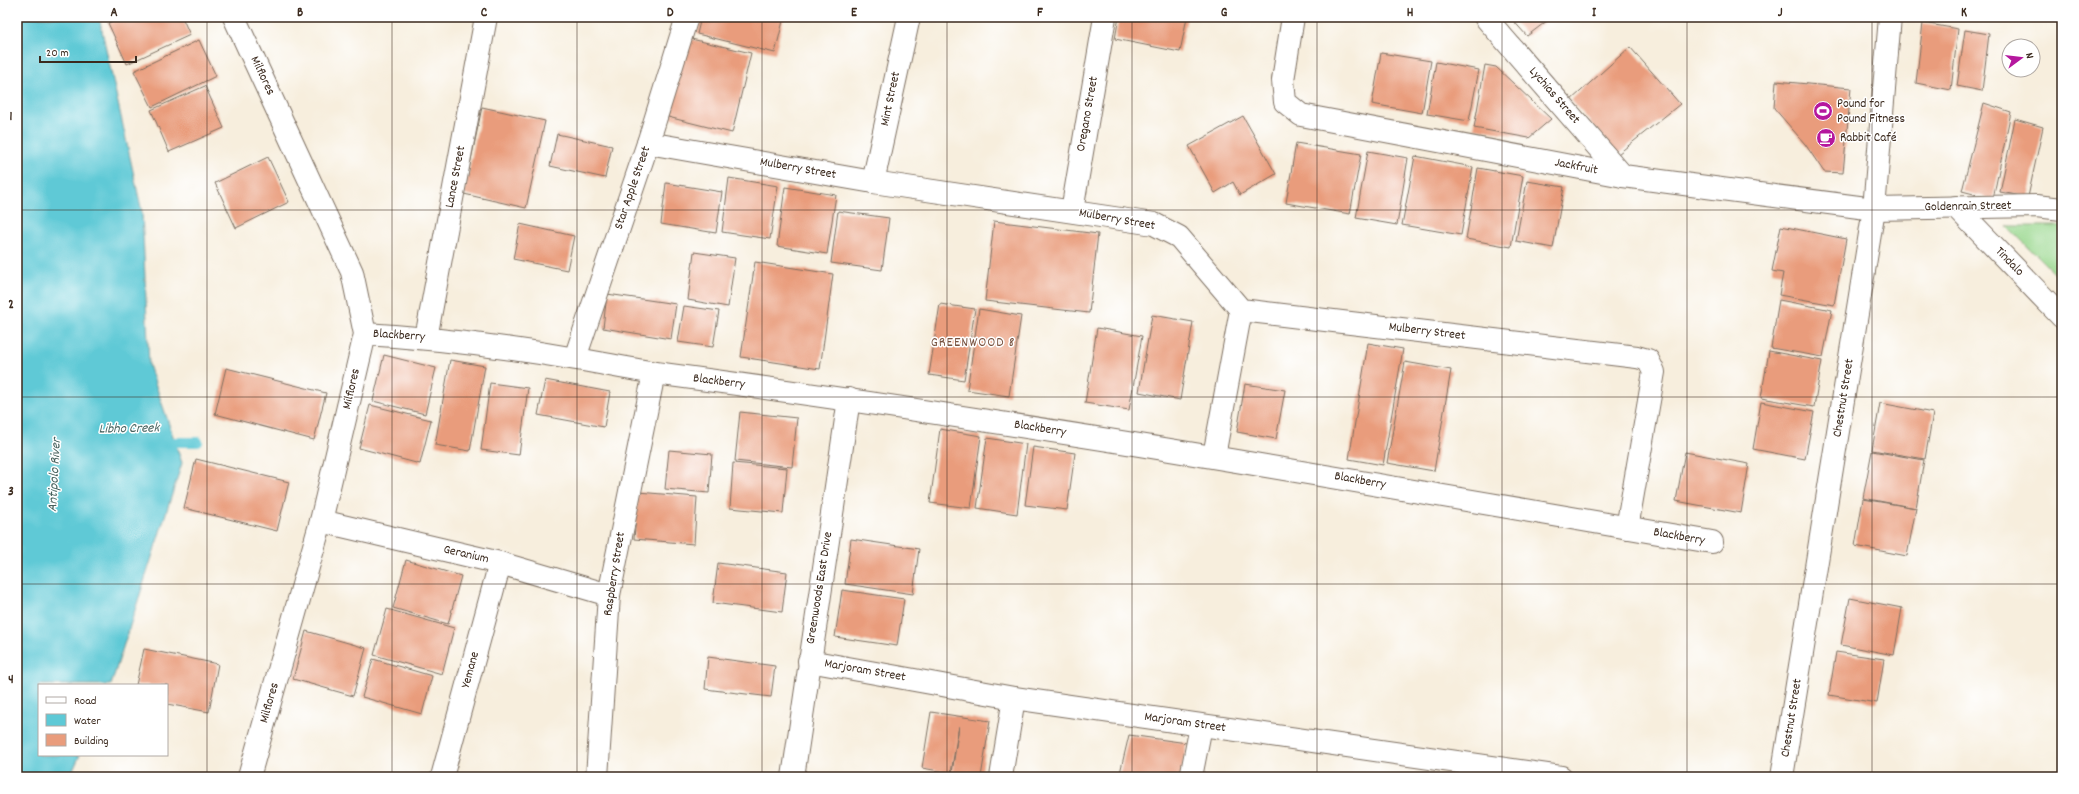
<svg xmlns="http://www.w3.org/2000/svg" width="2079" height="794" font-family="Dekko,sans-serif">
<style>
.green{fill:#98d78c;stroke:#6a8055}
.water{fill:#5ec9d6;stroke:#4c7a7a}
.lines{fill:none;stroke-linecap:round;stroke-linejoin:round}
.stream{stroke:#5ec9d6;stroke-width:10}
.building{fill:#e99c7c}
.minor-casing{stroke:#7d6f61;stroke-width:24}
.minor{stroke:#fff;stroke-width:22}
.grid{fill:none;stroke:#3b2a1e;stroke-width:1;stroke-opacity:0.55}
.labels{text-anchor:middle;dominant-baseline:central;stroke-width:3;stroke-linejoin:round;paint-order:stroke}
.street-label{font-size:13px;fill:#3b2a1e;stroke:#fff}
.poi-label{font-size:13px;fill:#3b2a1e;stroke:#fff;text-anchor:start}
.neighbourhood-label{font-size:14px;letter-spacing:1px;fill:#78523f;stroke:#fff}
.water-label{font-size:14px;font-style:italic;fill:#47625e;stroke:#fff}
.neatline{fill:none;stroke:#3b2a1e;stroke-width:1.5}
.grid-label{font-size:13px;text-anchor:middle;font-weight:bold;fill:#3b2a1e}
</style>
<rect width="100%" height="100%" fill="#fff"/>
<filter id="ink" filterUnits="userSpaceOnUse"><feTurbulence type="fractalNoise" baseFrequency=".025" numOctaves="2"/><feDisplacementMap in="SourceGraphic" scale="8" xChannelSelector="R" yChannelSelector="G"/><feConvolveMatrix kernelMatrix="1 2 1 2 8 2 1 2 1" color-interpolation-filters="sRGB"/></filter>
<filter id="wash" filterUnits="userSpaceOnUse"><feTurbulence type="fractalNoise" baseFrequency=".012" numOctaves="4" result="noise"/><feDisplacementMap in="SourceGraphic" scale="16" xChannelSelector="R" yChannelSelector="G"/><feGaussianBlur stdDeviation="0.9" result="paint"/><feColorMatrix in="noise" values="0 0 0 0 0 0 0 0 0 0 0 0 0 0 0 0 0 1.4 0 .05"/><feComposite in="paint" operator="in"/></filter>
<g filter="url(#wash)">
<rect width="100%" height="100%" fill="#f7eedd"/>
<polygon class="green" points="2007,226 2062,226 2062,281"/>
<polygon class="water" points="17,17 99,17 142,212 149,365 182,463 111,685 39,685 39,755 80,755 70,777 17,777"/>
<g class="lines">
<polyline class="stream" points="162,442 198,442"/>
</g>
<g id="blocks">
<g class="building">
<polygon points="122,17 182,17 190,35 127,64 108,23"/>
<polygon points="701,17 784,17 775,53 697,34"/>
<polygon points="1119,17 1187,17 1180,52 1115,39"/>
<polygon points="1510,17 1552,17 1527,36"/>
<polygon points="1923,23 1958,29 1951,90 1916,83"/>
<polygon points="1965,30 1989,34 1982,91 1957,86"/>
<polygon points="687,38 751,53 732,133 668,117"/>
<polygon points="199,40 216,76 152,107 134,71"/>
<polygon points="1630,47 1680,104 1618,154 1571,100"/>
<polygon points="1381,53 1431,61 1422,113 1372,104"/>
<polygon points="1436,62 1479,70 1469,121 1427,114"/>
<polygon points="1485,65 1496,67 1551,119 1529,138 1474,128"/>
<polygon points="1776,81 1851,88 1843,173 1824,172 1805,144 1774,108"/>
<polygon points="205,86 224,128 169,152 151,110"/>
<polygon points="1984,103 2011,112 1993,199 1962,191"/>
<polygon points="482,107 545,121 526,208 464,194"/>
<polygon points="1243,116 1276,174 1240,195 1233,182 1215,193 1189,146"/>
<polygon points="2015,119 2043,127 2028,197 2000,192"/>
<polygon points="557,134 612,146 605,178 550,166"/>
<polygon points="1296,143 1361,154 1350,214 1286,203"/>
<polygon points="1368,151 1408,158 1397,225 1356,218"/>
<polygon points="1415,156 1473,167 1461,235 1402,225"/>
<polygon points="268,157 289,202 236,228 215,183"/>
<polygon points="1478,168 1523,176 1511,247 1466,239"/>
<polygon points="729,178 778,186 770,239 722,232"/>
<polygon points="1527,181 1564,187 1553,248 1516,241"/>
<polygon points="666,183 722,192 716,233 661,224"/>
<polygon points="785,187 836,195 827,254 777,246"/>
<polygon points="838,211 889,218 882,270 831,263"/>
<polygon points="994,221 1098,234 1089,313 985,301"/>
<polygon points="520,224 574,236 567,270 513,259"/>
<polygon points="1781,226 1846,239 1834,305 1779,295 1783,273 1772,271"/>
<polygon points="694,252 735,258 728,307 688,300"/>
<polygon points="755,262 833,274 820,369 741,357"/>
<polygon points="607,294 676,304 671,339 603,328"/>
<polygon points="1779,300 1832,310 1823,357 1771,348"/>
<polygon points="940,304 975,309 964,380 929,375"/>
<polygon points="684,306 719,311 713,347 678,342"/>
<polygon points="979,309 1021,316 1009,396 967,390"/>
<polygon points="1152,315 1193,322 1180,400 1139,392"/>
<polygon points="1097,328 1142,336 1129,410 1085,403"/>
<polygon points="1368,343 1403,349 1383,465 1349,459"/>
<polygon points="1769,351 1822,361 1814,407 1761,398"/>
<polygon points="384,355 436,368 425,414 373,401"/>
<polygon points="450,360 485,366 470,451 435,445"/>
<polygon points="1405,362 1451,370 1434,471 1387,463"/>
<polygon points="226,368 326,393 314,440 215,414"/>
<polygon points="545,380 610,392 604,427 538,415"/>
<polygon points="490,383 528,388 519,455 481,450"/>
<polygon points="1245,384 1285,390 1276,439 1237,432"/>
<polygon points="1761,402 1814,412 1805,459 1753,449"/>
<polygon points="1880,403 1933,413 1925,459 1872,450"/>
<polygon points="370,405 431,420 420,464 359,448"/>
<polygon points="740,412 797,418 792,467 735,461"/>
<polygon points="940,429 981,436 971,508 930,503"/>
<polygon points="987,438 1026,444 1017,514 977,508"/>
<polygon points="1033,447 1075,453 1067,510 1025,505"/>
<polygon points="669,450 712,454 709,493 665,489"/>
<polygon points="1872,451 1924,460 1916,508 1863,498"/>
<polygon points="1685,452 1749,464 1741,513 1676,501"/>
<polygon points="196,459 289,482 277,531 184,508"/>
<polygon points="733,463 787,468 783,513 730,508"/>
<polygon points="638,492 697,497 694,544 634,539"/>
<polygon points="1863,499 1916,508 1907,556 1855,546"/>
<polygon points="851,539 919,549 913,594 845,584"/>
<polygon points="406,560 461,576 448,624 393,608"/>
<polygon points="718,563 787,572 782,612 713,603"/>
<polygon points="842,590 904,599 897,646 835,637"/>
<polygon points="1850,598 1902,608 1894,655 1841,645"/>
<polygon points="387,609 454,628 442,674 374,655"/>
<polygon points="306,631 366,648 353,696 293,679"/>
<polygon points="144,649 218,664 209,712 167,704 167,685 136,685"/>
<polygon points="1836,652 1884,659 1877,703 1829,695"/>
<polygon points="708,657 775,666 771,697 705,689"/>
<polygon points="373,659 432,676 422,714 362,697"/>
<polygon points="931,712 990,721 981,777 952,773 959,726 951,773 922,768"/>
<polygon points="1129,735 1187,743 1181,777 1119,777"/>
</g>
</g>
</g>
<g filter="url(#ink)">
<use href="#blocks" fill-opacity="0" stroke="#7d6f61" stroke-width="1"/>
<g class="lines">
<defs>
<g id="minor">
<polyline points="234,17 352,272 365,334 321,521 249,777"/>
<polyline points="1293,17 1283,80 1285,102 1301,115 1623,176 1874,209 2036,206 2062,209"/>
<polyline points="1485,17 1623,176"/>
<polyline points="648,143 873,182 1154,224 1179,237 1241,310 1637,357 1648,360 1654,372 1627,528"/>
<polyline points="873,182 909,17"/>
<polyline points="1956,207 2062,317"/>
<polyline points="1072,211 1105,17"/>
<path d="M365,334C435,338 506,347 576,359C607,364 638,371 670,375C1019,421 1365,483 1712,542"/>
<polyline points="426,338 486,17"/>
<polyline points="575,358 648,143 687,17"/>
<polyline points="1214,456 1241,310"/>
<polyline points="321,521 500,563 609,595"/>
<polyline points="809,661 1014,698 1561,777"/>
<polyline points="442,777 500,563"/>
<polyline points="597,777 609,595 654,373"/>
<polyline points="793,777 849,399"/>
<polyline points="1001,777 1014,698"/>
<polyline points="1191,777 1201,726"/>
<polyline points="1782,777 1874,209 1890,17"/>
</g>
</defs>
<use href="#minor" class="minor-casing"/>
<use href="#minor" class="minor"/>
</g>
</g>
<path class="grid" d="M207,17V777M392,17V777M577,17V777M762,17V777M947,17V777M1132,17V777M1317,17V777M1502,17V777M1687,17V777M1872,17V777M17,210H2062M17,397H2062M17,584H2062"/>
<defs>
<symbol id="stadium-disc" viewBox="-11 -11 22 22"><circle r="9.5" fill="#b5179e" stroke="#fff"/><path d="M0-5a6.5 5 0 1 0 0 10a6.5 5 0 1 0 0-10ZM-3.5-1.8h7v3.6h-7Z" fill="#fff"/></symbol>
<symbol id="cafe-disc" viewBox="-11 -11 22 22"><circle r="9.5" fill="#b5179e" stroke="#fff"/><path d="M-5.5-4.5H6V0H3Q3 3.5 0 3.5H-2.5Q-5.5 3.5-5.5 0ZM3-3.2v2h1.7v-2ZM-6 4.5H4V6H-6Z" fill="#fff"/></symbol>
</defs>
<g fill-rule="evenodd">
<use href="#stadium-disc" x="1812" y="100" width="22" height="22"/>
<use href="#cafe-disc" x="1815" y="127" width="22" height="22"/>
</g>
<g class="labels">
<g class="street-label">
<text transform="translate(262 76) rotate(65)">Milflores</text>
<text transform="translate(1554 96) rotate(49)">Lychias Street</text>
<text transform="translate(891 99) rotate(-78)">Mint Street</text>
<text transform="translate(1088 114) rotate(-80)">Oregano Street</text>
<text transform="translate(1576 167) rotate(11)">Jackfruit</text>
<text transform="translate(798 169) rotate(10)">Mulberry Street</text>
<text transform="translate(456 177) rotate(-79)">Lance Street</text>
<text transform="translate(633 188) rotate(-71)">Star Apple Street</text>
<text transform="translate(1968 207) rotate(-1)">Goldenrain Street</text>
<text transform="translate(1117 220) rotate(10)">Mulberry Street</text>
<text transform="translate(2009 262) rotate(46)">Tindalo</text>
<text transform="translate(1427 332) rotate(7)">Mulberry Street</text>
<text transform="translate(399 336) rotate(4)">Blackberry</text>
<text transform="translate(719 382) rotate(7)">Blackberry</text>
<text transform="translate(352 389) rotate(-77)">Milflores</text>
<text transform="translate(1844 398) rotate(-81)">Chestnut Street</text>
<text transform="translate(1040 429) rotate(9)">Blackberry</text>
<text transform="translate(1360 481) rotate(10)">Blackberry</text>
<text transform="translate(1679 537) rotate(10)">Blackberry</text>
<text transform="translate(466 555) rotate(13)">Geranium</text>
<text transform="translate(615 574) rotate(-81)">Raspberry Street</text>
<text transform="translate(820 588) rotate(-81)">Greenwoods East Drive</text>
<text transform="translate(471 670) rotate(-75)">Yemane</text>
<text transform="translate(865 671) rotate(10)">Marjoram Street</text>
<text transform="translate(270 703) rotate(-74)">Milflores</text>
<text transform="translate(1792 718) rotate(-81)">Chestnut Street</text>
<text transform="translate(1185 723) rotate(8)">Marjoram Street</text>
</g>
<g class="poi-label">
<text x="1837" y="104">Pound for<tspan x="1837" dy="15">Pound Fitness</tspan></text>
<text x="1840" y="138">Rabbit Café</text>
</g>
<g class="neighbourhood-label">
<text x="973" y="343">GREENWOOD 8</text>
</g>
<g class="water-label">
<text transform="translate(129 429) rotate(-1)">Libho Creek</text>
<text transform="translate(55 475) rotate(-87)">Antipolo River</text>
</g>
</g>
<rect width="2079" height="794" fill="none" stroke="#fff" stroke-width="44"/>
<rect x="38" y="684" width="130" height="72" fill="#ffffff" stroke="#b1aaa5"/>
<rect x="46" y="697" width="20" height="6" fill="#ffffff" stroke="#b1aaa5"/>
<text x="74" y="704" font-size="12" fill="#3b2a1e">Road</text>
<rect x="46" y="714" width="20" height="12" fill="#5ec9d6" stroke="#b1aaa5"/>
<text x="74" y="724" font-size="12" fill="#3b2a1e">Water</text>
<rect x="46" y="734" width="20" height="12" fill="#e99c7c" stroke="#b1aaa5"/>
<text x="74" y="744" font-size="12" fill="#3b2a1e">Building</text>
<g transform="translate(2021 58) rotate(75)"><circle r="19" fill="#ffffff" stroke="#b1aaa5"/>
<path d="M0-3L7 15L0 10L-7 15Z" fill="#b5179e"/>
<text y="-6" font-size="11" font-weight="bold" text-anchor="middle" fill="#3b2a1e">N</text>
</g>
<path d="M40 56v6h96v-6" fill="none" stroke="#3b2a1e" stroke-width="2"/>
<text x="46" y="56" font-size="12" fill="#3b2a1e" stroke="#ffffff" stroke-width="3" paint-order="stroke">20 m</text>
<rect x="22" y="22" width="2035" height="750" class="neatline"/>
<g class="grid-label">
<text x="114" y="16">A</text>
<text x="300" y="16">B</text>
<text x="484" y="16">C</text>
<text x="670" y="16">D</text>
<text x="854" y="16">E</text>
<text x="1040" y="16">F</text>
<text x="1224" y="16">G</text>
<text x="1410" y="16">H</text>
<text x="1594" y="16">I</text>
<text x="1780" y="16">J</text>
<text x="1964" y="16">K</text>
<text x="11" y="120">1</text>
<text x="11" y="308">2</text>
<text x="11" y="495">3</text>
<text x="11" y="683">4</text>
</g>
</svg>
